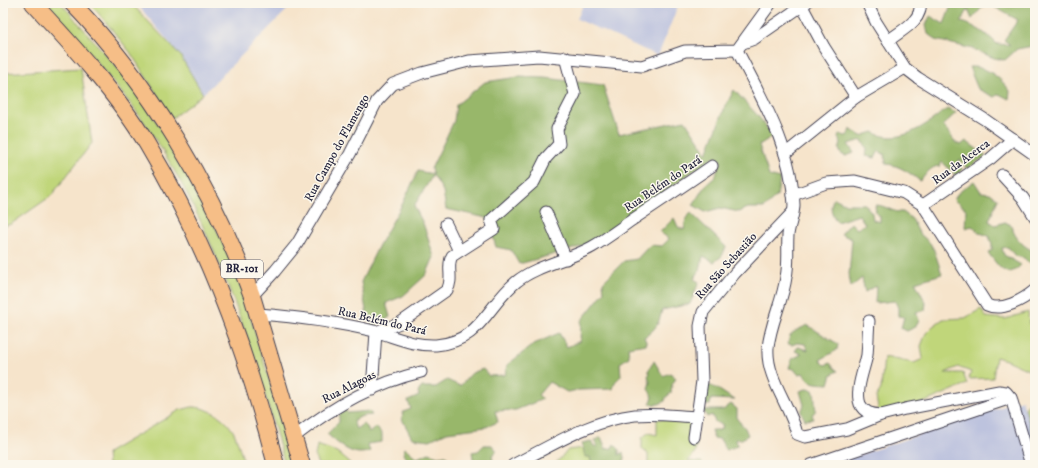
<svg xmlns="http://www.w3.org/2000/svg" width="1038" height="468" font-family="'IM FELL DW Pica',serif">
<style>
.industrial{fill:#bdc3de}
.green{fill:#c0d67a;stroke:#717c5a}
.forest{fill:#98b76a;stroke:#5d6c52}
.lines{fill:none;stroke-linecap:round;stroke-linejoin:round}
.minor-casing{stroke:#423f51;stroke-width:13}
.highway-casing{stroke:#423f51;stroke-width:18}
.minor{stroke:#fff;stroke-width:11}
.highway{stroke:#f6be87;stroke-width:16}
.labels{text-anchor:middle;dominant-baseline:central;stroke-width:3;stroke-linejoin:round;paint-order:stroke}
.shield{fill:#fbf7ec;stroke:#636270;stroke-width:1}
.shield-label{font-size:11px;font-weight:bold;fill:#22223b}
.street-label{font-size:12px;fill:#22223b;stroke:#fbf7ec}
</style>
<rect width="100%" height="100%" fill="#fbf7ec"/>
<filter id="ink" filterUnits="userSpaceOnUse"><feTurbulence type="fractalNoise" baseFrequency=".025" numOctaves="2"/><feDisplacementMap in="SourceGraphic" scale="8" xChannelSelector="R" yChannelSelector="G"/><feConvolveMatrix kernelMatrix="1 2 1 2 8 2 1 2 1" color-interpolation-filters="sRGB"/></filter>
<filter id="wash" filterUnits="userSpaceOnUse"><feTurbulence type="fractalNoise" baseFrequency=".012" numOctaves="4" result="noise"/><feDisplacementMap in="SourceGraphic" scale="16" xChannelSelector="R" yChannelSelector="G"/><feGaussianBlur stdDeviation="0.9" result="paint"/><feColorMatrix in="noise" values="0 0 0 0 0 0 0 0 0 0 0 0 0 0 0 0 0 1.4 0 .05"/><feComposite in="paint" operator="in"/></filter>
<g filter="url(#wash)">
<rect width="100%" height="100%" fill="#f6e4cb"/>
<g class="industrial">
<polygon points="136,3 294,3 203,94 180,55"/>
<polygon points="584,3 679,3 658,56 577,19"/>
<polygon points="1022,400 1035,444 1035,465 829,465"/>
</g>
<g class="green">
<path d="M46,3H61L133,86L185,165L222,241L241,286L295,465H285C253,348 215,226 146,125C132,104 115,85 99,65C82,44 66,22 46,3Z"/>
<polygon points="90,3 131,3 180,55 203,94 172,118 130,52"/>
<polygon points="81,68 92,143 51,196 11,224 3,226 3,73"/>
<polygon points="981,309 986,317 1005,319 1028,312 1029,324 1035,327 1035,373 1006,360 996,357 993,378 969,379 971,372 958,367 945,373 963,373 967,384 918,405 879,414 876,397 881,389 884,357 914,363 923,359 921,346 926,333 933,326 943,319 965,318"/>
<polygon points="1035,396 1035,444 1025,408"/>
<path d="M192,407C209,407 228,419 235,435C239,444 241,455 245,465H235L233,460L230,465H108L107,453L180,410Z"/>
<polygon points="657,419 688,421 691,428 689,440 697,442 695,452 688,461 702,462 701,465 648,465 648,454 642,449 642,438 648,433 657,435"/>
<polygon points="317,445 337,452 352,465 318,465 315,456"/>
<polygon points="584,448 584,452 590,457 592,465 554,465 568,450"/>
</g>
<g class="forest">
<path d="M952,3H986L972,19L968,10L961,22C972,24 989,35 997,44L1010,45L1004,40L1018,20L987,3H1035V48L1033,46L1017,49L1005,60L994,58L973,49L936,40L928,34L926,25L930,16L944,24Z"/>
<path d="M969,67C986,66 1000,77 1010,91L1009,99L999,94L994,97L978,89Z"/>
<polygon points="518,77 545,78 603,85 619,134 685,120 707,153 725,107 734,90 759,117 773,136 759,145 769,176 780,179 777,196 764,208 748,208 739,212 720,208 705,212 693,205 704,187 715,177 721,161 714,157 587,245 519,264 511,250 496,247 487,218 446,209 443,191 433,175 414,206 423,223 434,257 426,275 403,296 386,303 390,317 373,327 367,316 361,282 379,245 403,203 418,171 433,174 431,169 454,121 456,105 485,82"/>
<path d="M947,109L956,113L943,125L956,143L961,145L966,141L986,156L967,169L960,159L958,163L962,169L957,176L942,162L940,166C930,166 926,175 920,181C910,173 899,165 886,164L885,155L879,151L875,158L866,156L867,149L862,140L848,144L854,153L846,156L841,154L839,149L841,143L838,138L839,134L845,136L848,135L850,129L861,136L873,132C899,147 927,124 947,109Z"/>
<path d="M974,181L981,192L990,193L998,199L989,221L995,225L1005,222L1011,225C1015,239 1023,246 1035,252V264H1030L1024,258L1015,256L1008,247L1002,248L1004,255L1021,265C1005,282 998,264 988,253L992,250V244L989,236L980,233L972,226L965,228L966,209L954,200L958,193Z"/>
<path d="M834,198L846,204H865L872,213L873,220L880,222V216L876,213L875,205C886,205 892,213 903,212L912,219L919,233L930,243L934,250L942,274L915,282L926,303L925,310L916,312L919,320L915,327L907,331L901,328L904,317L898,316V308L895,301L875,303L876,286L865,292L862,278L851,287L849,275L852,239L841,234L851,223L857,229L865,224L859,215L837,222C831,213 829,207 834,198Z"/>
<path d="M691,213L726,247L722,256L714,262L703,256L700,270L694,279L699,282L690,304L662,310C659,323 656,330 644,337L647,344L628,347L629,357L620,363L621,376L615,382L613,389L579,390L567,392L549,382L538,395L543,399L516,410L495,411L498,422L486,427L447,432L430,440L412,438L402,419L403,412L411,409L408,401L419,396L418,392L422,387H436L447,380L460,386L472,373L483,369L489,376L505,375L507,365L534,344L559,333L567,347L580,341L581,321L604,292L603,282L624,261L637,259L650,245L662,246L669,239L660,232L674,218L678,227L684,230L686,218Z"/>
<path d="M807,325L838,344L837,350L820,360L825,365L830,363L834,368L838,371L832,374L829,384C817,383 810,385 803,373L798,374L794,369L789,368L792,359L802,354L795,351L798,347L808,350L805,344L797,343L792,345L788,344C789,331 797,331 807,325Z"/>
<polygon points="654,361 663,376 670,373 676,378 672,385 671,393 666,397 665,401 659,404 650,404 653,397 648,389 650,382 648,376 650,373 648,371"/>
<path d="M708,385C719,388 725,395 735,400L711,399L710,405H704L701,399L703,387Z"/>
<path d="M806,389L813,390C816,397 814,402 816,410L812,415L814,419L805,420L801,412L804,405L800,391Z"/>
<polygon points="731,404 737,409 737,419 745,428 748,435 742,439 736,439 737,446 726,450 720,439 713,438 711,430 720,430 723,425 715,422 712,415 707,417 703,410 723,410"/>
<path d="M345,410L348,413L369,411L372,415L362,416L353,421L356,429L363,424L367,427L369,433L376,427L382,434V442L367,444L370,451C353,458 340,445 327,434L339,422V415Z"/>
<polygon points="601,437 606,449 612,448 614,444 619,449 619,455 623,452 625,465 592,465 590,457 585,457 582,443 591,441 594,446 597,447 595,441"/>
<polygon points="484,445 492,445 497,451 492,455 493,461 491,465 474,464 472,452 478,451"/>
<polygon points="405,448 417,458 429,453 438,456 446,455 452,465 420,465 417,463 410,465 403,454"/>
</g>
</g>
<g filter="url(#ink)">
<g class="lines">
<defs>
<g id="minor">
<polyline points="867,3 876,22 905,68 918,78 984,119 1035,155"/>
<polyline points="802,6 824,47 856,97"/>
<path d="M888,41C900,31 923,21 920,3"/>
<polyline points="743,43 754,39 806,3"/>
<path d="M737,50C762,99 792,148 794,205C794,215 789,225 788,235C787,249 789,264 786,277C783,301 770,324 768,348C766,378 790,405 797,434L805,437L847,429L881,415L905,409L999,391L1006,392L1011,398L1031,465"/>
<polyline points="785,154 856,97 905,68"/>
<polyline points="1002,175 1023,198 1035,217"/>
<path d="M793,195L826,183L855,181L904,193L923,205L987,305C1002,312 1023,300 1035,290"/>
<polyline points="923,205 990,159 1013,139"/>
<polyline points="546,212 566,259"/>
<polyline points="446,224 459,251"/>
<polyline points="252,296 275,271 297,244 350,154 377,101 393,84 422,73 469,61 539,56 642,66 685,51 737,50 771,3"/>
<path d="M258,314C298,317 336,322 374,331C396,337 413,346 436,345C481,341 486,307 516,282C537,265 569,260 592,247C606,239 619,229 632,220C659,202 686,184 712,166"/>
<path d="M869,321C868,332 868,344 867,355C864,370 855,390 860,404C864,413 872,414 881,415"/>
<path d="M372,390L376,332L400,323L447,290C454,279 446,266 452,256L494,229L491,220L534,182L546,158L559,144L557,129L575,94L565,57"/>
<path d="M294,437C331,408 375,383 421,372"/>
<polyline points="694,437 702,381 700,326 703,312 735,273 792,213"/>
<path d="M513,465C551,446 591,420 635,415C656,413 676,416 697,417"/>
<polyline points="811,465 1011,398"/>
</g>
<g id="highway">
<path d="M33,3C72,45 118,95 147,144C207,244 247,352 276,465"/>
<path d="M72,3C149,83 214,191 252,296L302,465"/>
</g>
</defs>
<use href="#minor" class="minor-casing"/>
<use href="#highway" class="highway-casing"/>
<use href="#minor" class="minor"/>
<use href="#highway" class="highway"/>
</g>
</g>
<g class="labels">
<rect class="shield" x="221" y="260" width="42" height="18" rx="3"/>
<g class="shield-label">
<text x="242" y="269">BR-101</text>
</g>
<g class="street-label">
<text transform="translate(337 148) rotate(-61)">Rua Campo do Flamengo</text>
<text transform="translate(961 162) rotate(-36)">Rua da Acerca</text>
<text transform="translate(663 184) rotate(-34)">Rua Belém do Pará</text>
<text transform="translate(726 266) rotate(-48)">Rua São Sebastião</text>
<text transform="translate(382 321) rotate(13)">Rua Belém do Pará</text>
<text transform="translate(349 387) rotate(-27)">Rua Alagoas</text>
</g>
</g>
<rect width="1038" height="468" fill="none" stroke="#fbf7ec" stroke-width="16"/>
</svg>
